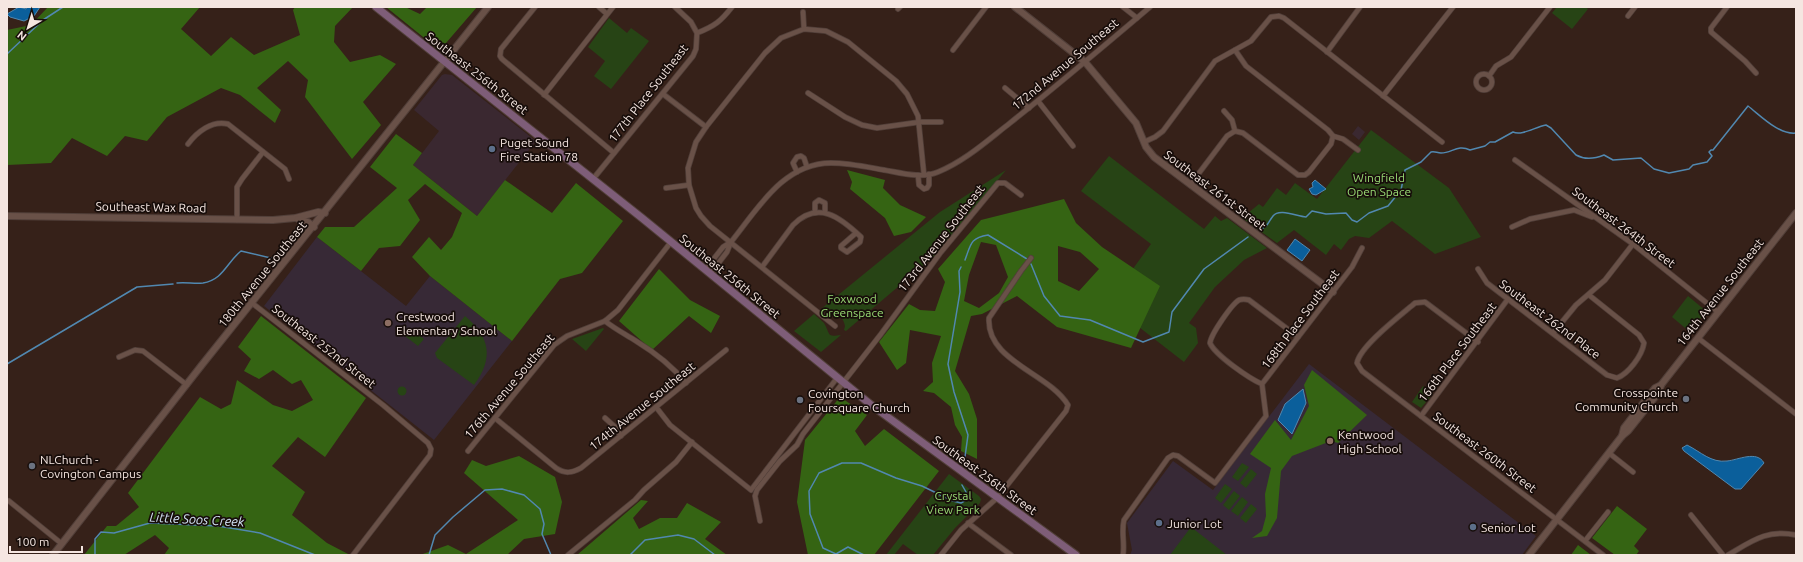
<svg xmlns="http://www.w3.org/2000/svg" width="1803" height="562" font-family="Ubuntu,sans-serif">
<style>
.industrial{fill:#3a2830}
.education{fill:#372936}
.green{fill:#274415}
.forest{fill:#356413;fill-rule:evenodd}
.water{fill:#0b5f9b;stroke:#5188b0}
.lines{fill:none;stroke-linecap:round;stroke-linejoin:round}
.stream{stroke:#5188b0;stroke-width:1.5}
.minor-casing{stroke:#513f39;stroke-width:6}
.tertiary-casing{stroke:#513f39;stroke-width:8}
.secondary-casing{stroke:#513f39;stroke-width:9}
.minor{stroke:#695148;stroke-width:4.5}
.tertiary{stroke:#695148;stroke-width:6}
.secondary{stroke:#7e5d78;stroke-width:7}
.service-dot{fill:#5c6f8a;stroke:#170d0a;stroke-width:1.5}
.education-dot{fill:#8d6e63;stroke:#170d0a;stroke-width:1.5}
.worship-dot{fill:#6b7280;stroke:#170d0a;stroke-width:1.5}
.labels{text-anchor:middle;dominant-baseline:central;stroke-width:3.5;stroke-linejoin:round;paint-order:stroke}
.street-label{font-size:12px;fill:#f5e6e1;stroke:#170d0a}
.poi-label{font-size:12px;fill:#f5e6e1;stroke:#170d0a;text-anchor:start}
.park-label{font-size:12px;fill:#98da74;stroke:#170d0a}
.water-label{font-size:13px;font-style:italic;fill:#d2e3f4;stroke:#170d0a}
</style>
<rect width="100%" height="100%" fill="#362119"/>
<g class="industrial">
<polygon points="445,74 452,75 536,141 477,216 413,165 439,131 414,110 442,75"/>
<polygon points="1358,126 1365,132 1359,140 1352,134"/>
</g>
<g class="education">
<polygon points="317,237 406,306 430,276 512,341 434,440 264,306"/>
<polygon points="1309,364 1536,536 1522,555 1130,555 1132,550 1127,523 1173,461 1213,490"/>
</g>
<g class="green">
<polygon points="1557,7 1585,7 1588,9 1572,29 1552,13"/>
<polygon points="609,18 627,33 631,28 649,41 611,89 594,76 605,61 588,47"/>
<polygon points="1371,130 1449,188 1481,237 1435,254 1392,221 1369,238 1355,236 1349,239 1341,250 1334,244 1326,255 1294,230 1277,243 1242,218 1259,204 1263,207 1277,188 1286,195 1295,183 1317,199"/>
<polygon points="1109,156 1204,229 1215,216 1221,221 1227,218 1267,248 1244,260 1215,287 1189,323 1196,328 1198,343 1184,362 1108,303 1151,244 1081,191"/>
<path d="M1006,170L939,252L846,331L844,330L845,326C842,312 837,319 829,315C826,314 823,311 821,309L940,212Z"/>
<polygon points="1688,296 1706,311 1690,332 1672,317"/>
<path d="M814,314C817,317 821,320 824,323C831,335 826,337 841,335L821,352L794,331Z"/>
<path d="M465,316C490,337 494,358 474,385L437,358L435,353Z"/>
<polygon points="603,328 604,329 586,351 572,339"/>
<polygon points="411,329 424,339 418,346 405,336"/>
<polygon points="1423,386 1433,394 1421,408 1412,402"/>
<circle cx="402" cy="391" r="4.5"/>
<polygon points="1242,463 1249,467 1238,481 1232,477"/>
<polygon points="1251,469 1257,474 1246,488 1240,483"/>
<polygon points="949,474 979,496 981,499 980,503 955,528 933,555 918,555 903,544 894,555 886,555"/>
<polygon points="1225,484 1232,489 1221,503 1215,498"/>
<polygon points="1234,491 1240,496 1229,510 1223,505"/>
<polygon points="1242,497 1248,502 1238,516 1231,511"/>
<polygon points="1251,504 1257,509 1246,523 1240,518"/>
<polygon points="1191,527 1227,555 1170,555"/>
</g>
<g class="forest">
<polygon points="48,7 200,7 181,29 211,56 231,37 254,55 300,35 293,10 295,7 353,7 335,26 334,42 350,62 380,55 396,64 363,102 381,125 352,159 305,97 308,80 288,61 257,88 281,110 275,123 240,95 221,88 167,117 147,141 125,136 107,156 72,138 51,163 7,165 7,30 31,25"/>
<polygon points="386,7 405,7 420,14 427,7 477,7 446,43 438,49"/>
<polygon points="396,134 422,153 413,165 477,216 505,180 552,213 576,183 623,221 582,273 560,279 512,341 430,276 412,257 429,237 441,250 452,237 462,213 425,184 408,200 420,220 400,246 379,248 361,271 317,237 325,227 354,227 397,188 370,167"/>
<polygon points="847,170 885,180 883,188 900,205 926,217 911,232 894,236 885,218 850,189 852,182"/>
<path d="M1064,199L1076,223L1102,247L1160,286L1131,348L1057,327L1017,296L982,314L971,316L955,371L969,394L977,419V459L961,451L962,437L955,425L951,407L934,393L923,391L933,382L932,363L941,336L910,330L906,363L897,370L879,342L909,304L920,310L935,311L945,282L938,269L981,220ZM981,242L996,245L1008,277L999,293L979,308L964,301L969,275ZM1058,246L1080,252L1099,269L1079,291L1058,281Z"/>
<polygon points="659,269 690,300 720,316 711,333 689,316 652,350 619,321"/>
<polygon points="261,316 366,398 325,457 298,437 272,466 305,492 292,515 327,543 350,555 164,555 169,548 155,535 124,555 84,555 107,526 116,526 139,507 128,493 200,397 221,409 231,404 237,380 273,405 292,411 313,400 301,380 292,384 273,370 259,379 244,371 251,359 238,347"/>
<polygon points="1312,370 1367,415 1338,443 1331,441 1292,456 1281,471 1277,518 1267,536 1252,538 1262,531 1266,516 1265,494 1271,468 1250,454 1275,420 1291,440 1309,406 1304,385"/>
<polygon points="840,397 867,415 855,431 865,446 884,429 939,471 874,555 808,555 797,502 805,440"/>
<polygon points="519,456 555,477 562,502 555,534 524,539 507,555 420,555 448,545 466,554 518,520 464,473 472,460 486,466"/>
<polygon points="641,500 648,501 633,518 639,529 660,518 677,518 687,503 721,522 705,539 727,555 577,555"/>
<polygon points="1617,506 1647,529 1634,546 1639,551 1636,555 1615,555 1592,538"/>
<polygon points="1578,545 1591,555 1571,555"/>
</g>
<g class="water">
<polygon points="19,7 26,9 27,7 40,7 34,16 24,21 10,17 7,14"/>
<polygon points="1315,180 1326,189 1316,195 1312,194 1309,189 1313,187 1312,183"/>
<polygon points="1295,239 1310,250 1302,261 1287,250"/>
<polygon points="1303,389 1306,403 1292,434 1278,420 1285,404"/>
<path d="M1687,445C1701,452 1711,463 1727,461C1738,460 1757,450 1764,463L1741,489H1735L1684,451L1682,448Z"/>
</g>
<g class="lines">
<g class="stream">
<polyline points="7,54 43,20 63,7"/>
<path d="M1260,230C1269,225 1267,224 1273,216C1279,208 1296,216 1306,217L1312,211L1326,214L1346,213L1352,220L1357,222L1369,213L1388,206L1401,190L1405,170L1421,162L1431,152C1435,151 1437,153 1441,153C1452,153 1458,144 1470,150L1485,146L1490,142H1495L1513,132C1522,136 1535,127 1546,125L1551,128L1576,155C1585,160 1594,159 1604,155L1613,160L1641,158L1654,169L1669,173L1689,169L1693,165L1707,162L1712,156L1709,152L1711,150H1713L1748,106C1761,116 1779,135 1796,133"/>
<path d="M965,260C971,244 970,238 988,235L1027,259"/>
<polyline points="1031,264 1044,296 1060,316 1090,320 1143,342 1169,332 1172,312 1204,269 1248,237"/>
<polyline points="961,267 959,271 960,292 948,364 954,392 968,435 964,464"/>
<path d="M177,283C186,282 195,284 203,283C223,280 227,262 241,251L275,259"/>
<polyline points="7,364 137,287 173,284"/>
<polyline points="95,555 95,539 101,532 114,533 150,523 218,526 260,533 315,555"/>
<polyline points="429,555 435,535 453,517 485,490 502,489 524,495 540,509 544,524 542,534 551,555"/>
<polyline points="630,555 645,540 678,535 694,539 715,555"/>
<polyline points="864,555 848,547 836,554 823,548 810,514 809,491 819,473 842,463 861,463 896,478 922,486 953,501 961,503 966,500 966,492 962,485"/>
</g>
<defs>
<g id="minor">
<polyline points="535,7 501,49 500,56 502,59 614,153"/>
<polyline points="599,7 607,14"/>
<polyline points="675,7 691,22 697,33"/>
<polyline points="1123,7 1137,18"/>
<polyline points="1727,7 1711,28 1711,32 1745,61 1756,73"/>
<polyline points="898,9 900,7"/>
<polyline points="803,12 804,29"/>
<polyline points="1628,16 1635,7"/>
<polyline points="953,50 986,7"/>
<polyline points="1235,50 1246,66 1328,130 1333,136 1343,139 1358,150"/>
<polyline points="1327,52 1360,7"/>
<circle cx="1484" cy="82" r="8"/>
<polyline points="1489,76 1496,66 1511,57 1550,7"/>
<polyline points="1005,88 1029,108"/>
<polyline points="808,93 845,117 862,125 877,128 920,122 941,122"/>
<polyline points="663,94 706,127"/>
<polyline points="544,95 613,7"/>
<polyline points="1383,96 1453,7"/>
<polyline points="1038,101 1073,146"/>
<polyline points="1224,111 1232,120 1235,131 1243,133 1298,175 1305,175 1309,172 1331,144 1333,136"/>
<polyline points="1144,142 1155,137 1163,131 1215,61 1251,41 1271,17 1279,16 1284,18 1442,142"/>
<path d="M188,144C197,132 212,120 228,124L285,169L289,179"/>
<polyline points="1515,160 1633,244 1718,312"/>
<polyline points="797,172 793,163 797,157 801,156 804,158 807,167"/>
<polyline points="918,175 919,185 924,189 927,188 929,185 929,174"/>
<path d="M593,179L693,56L696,49L697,33C715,26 721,21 732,7"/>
<polyline points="1190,185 1227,136 1235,131"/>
<polyline points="666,188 689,185"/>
<polyline points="815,213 815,203 819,200 825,203 825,213"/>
<polyline points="237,220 237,187 242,179 263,152"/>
<polyline points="1512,227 1530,219 1574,210 1592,217"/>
<path d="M731,242C757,210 783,163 831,163C849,163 867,167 884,170C901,173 922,179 938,172C965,161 988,140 1010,123C1058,85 1104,46 1150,7"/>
<path d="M762,267L793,225C818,200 840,217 861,237L860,242L847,252L841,248V246L856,233"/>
<path d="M1478,269L1487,283L1607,375L1617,378C1628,374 1642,356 1644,343L1639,335L1589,295"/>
<polyline points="705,270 723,247 731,242 727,252 710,274"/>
<polyline points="252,303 383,405 428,443 431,449 430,455 353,555"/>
<path d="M605,321C615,329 625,334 636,341C654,352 673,367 686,383"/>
<polyline points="835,326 710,226 701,216 696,208 689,185 688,168 696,142 706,127 765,53 781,38 804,29 826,31 848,42 896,81 907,94 918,116 924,175"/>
<polyline points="1553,333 1576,305 1605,280 1633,244"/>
<polyline points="1698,338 1796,414"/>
<path d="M1478,342L1429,305L1425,302L1415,303C1401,315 1360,346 1357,363L1362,371L1603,555"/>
<polyline points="119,357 135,350 143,351 187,385"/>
<path d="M1262,384C1250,379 1215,355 1210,343C1211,334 1232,304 1239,300C1242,299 1245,299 1249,300L1298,337"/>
<polyline points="656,407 670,425 751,490 837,378"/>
<polyline points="1421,416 1508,299"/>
<path d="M495,418L556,468C565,474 572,473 581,468L726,350"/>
<polyline points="605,418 615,427 621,436"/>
<polyline points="468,451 554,345 567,336 605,321 618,310 671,242"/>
<polyline points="1609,453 1633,472"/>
<polyline points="9,501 62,544"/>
<polyline points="1691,515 1723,555"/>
<polyline points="760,521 755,496 757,490 780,461 797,445 803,434 881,334 941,252 998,183 1005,183 1021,195"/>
<polyline points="968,523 1011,555"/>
<polyline points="1585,541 1608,512"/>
<polyline points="568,555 635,500 644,490 676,462 692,442"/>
<path d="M941,555L961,530L997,498L1066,411L1068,405C1049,373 986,361 989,318L1021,271L1031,258"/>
<path d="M1123,555C1125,543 1121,532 1124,520L1168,458L1173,455L1178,456L1215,483L1266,416L1262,384L1352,267L1362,248"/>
<path d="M1728,555C1752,541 1767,529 1796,535"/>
</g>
<g id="tertiary">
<polyline points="1015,7 1085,62 1136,123 1146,147 1154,157 1333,292"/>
<polyline points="7,216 273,220 295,218 318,212 325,213"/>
<polyline points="298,219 308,222 314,227"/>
<polyline points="1622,436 1624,428 1655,388 1661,385"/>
<polyline points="53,555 201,366 488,7"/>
<polyline points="1529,555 1622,436 1628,431 1659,392 1661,385 1796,213"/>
</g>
<polyline id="secondary" points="376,7 642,218 870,404 1076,555"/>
</defs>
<use href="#minor" class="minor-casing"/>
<use href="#tertiary" class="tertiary-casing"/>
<use href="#secondary" class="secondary-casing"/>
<use href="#minor" class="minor"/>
<use href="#tertiary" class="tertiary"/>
<use href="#secondary" class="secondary"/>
</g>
<g class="service-dot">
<circle cx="492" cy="149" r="4"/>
<circle cx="1159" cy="523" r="4"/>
<circle cx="1473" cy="527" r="4"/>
</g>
<g class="education-dot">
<circle cx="388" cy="323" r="4"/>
<circle cx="1330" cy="441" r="4"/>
</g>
<g class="worship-dot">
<circle cx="1686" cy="399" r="4"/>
<circle cx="800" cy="400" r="4"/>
<circle cx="32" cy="466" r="4"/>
</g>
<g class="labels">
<g class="street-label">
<text transform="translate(1065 64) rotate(-40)">172nd Avenue Southeast</text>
<text transform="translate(477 73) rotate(38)">Southeast 256th Street</text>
<text transform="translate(648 93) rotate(-52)">177th Place Southeast</text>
<text transform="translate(1215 190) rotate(37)">Southeast 261st Street</text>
<text transform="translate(151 207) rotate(1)">Southeast Wax Road</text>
<text transform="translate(1624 227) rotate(37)">Southeast 264th Street</text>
<text transform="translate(941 238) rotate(-52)">173rd Avenue Southeast</text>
<text transform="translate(262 274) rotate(-51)">180th Avenue Southeast</text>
<text transform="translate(730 276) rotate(39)">Southeast 256th Street</text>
<text transform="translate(1720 292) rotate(-52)">164th Avenue Southeast</text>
<text transform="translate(1300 319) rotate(-53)">168th Place Southeast</text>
<text transform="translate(1550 319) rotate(37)">Southeast 262nd Place</text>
<text transform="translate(324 346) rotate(38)">Southeast 252nd Street</text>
<text transform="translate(1457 352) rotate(-53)">166th Place Southeast</text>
<text transform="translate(509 386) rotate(-50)">176th Avenue Southeast</text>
<text transform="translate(642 406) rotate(-39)">174th Avenue Southeast</text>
<text transform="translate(1485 452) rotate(37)">Southeast 260th Street</text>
<text transform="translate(985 475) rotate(36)">Southeast 256th Street</text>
</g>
<g class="poi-label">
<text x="500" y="142">Puget Sound<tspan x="500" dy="14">Fire Station 78</tspan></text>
<text x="396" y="316">Crestwood<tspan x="396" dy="14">Elementary School</tspan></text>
<text x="1678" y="392" text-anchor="end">Crosspointe<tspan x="1678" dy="14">Community Church</tspan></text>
<text x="808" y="393">Covington<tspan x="808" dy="14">Foursquare Church</tspan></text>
<text x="1338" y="434">Kentwood<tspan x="1338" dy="14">High School</tspan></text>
<text x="40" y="459">NLChurch -<tspan x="40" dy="14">Covington Campus</tspan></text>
<text x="1167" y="523">Junior Lot</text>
<text x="1481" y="527">Senior Lot</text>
</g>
<g class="park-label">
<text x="1379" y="177">Wingfield<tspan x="1379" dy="14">Open Space</tspan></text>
<text x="852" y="298">Foxwood<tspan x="852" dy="14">Greenspace</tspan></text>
<text x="953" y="495">Crystal<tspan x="953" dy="14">View Park</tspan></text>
</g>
<g class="water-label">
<text transform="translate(197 519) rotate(3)">Little Soos Creek</text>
</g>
</g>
<rect width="1803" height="562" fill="none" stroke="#f5e6e1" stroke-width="16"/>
<g transform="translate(28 28) rotate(218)" stroke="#170d0a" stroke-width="3" paint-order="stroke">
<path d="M0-3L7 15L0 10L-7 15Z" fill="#f5e6e1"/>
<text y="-6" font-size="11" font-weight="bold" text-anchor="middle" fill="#f5e6e1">N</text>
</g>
<path d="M10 546v6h72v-6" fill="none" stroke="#f5e6e1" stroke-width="2"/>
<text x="16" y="546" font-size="12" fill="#f5e6e1" stroke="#170d0a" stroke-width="3" paint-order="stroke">100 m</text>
</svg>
